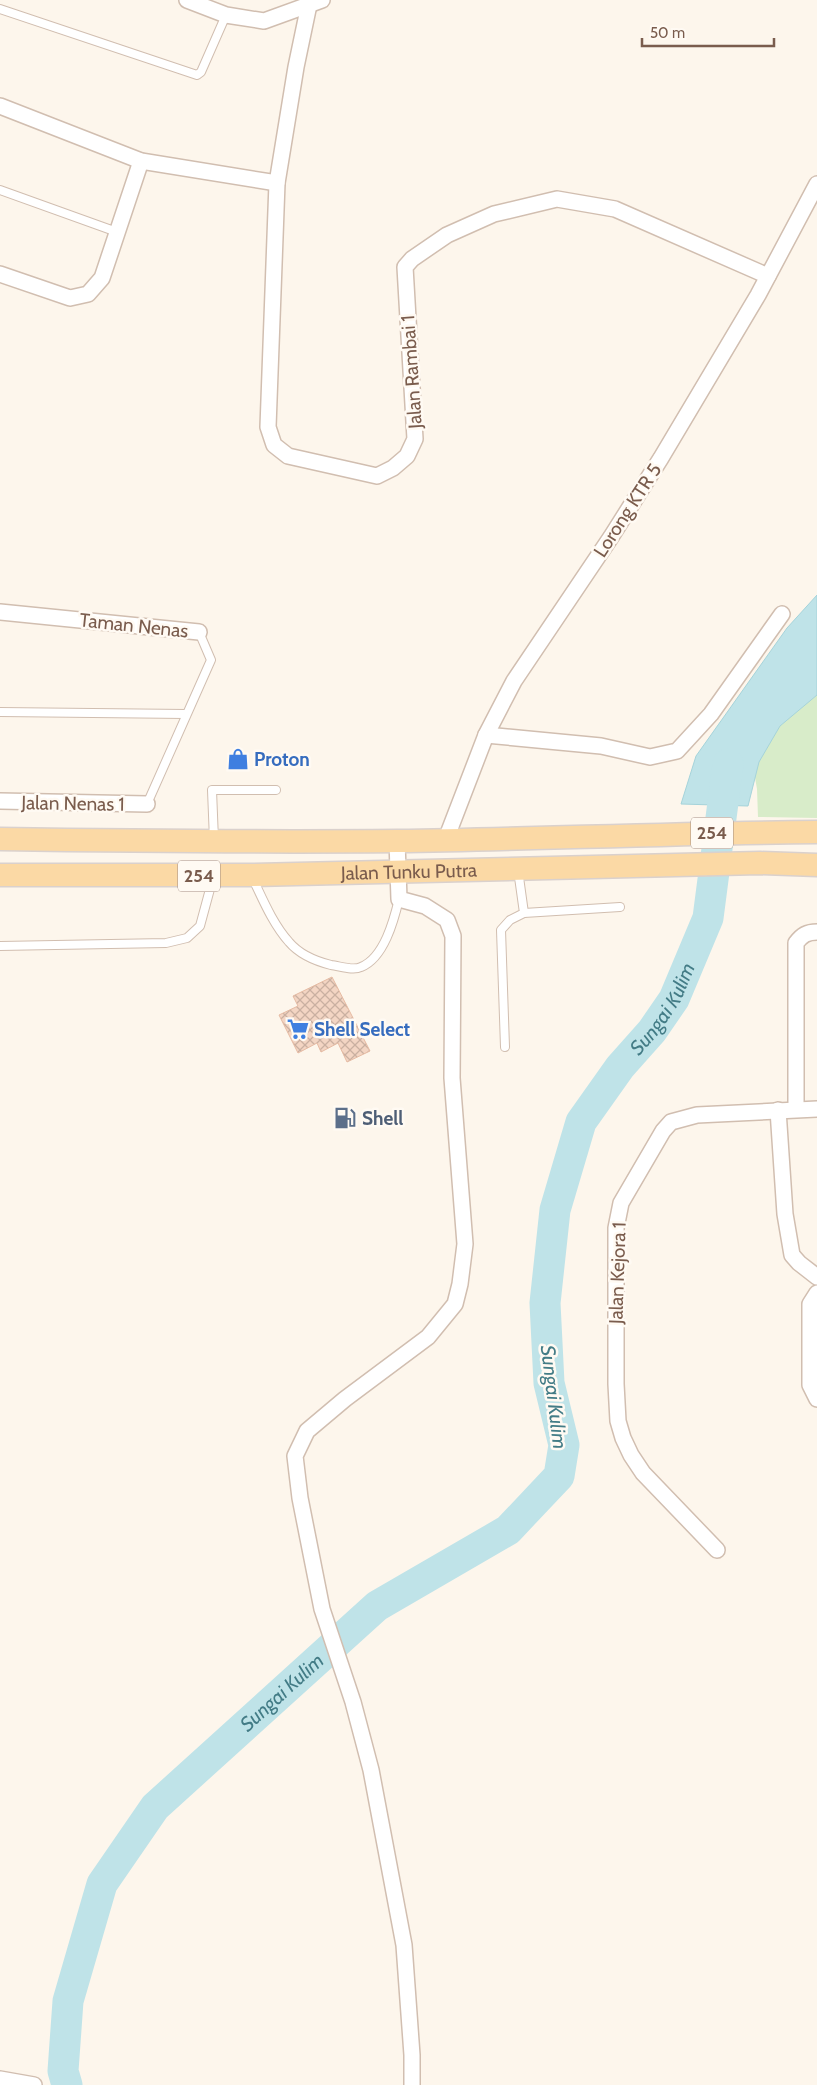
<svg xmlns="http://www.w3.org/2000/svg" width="817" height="2085" font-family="Cabin,sans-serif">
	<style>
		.green { fill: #d8ecc9 }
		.water { fill: #bfe3e8; stroke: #a5d3da }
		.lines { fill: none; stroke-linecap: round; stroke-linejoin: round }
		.river { stroke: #bfe3e8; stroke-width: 31 }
		.building { fill: url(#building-cross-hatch); stroke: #e6bba3 }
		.lane-casing { stroke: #d1beb0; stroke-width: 10 }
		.street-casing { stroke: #d1beb0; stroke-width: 18 }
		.primary-casing { stroke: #dad1cd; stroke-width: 25 }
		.lane { stroke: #fff; stroke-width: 8 }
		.street { stroke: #fff; stroke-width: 15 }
		.primary { stroke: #fbd9a5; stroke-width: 22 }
		.labels { text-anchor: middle; stroke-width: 5; stroke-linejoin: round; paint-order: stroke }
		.shield { fill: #fffaf3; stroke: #a28b7f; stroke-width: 1 }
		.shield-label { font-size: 18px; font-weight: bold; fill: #7a5c4d }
		.street-label { font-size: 19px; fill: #7a5c4d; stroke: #fffaf3 }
		.shop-label { font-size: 19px; font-weight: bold; fill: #366cbe; stroke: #fffaf3; text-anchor: start }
		.service-label { font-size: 19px; font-weight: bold; fill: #4e5e75; stroke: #fffaf3; text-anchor: start }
		.water-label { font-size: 20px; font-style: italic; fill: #437c86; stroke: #fffaf3 }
	</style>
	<defs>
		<pattern id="building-cross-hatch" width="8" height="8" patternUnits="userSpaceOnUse" patternTransform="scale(1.25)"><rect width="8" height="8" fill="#f3d5c3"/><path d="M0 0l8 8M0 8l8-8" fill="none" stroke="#cab0a1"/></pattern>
	</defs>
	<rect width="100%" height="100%" fill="#fdf6ec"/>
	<polygon class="green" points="817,687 817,818 758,817 757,789 754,772 761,752 778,728"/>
	<polygon class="water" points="817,595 817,695 780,726 759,762 748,806 681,804 696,756 787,628"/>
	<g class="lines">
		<path class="river" id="s1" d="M67,2085L63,2071L68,2001L102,1884L155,1807L377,1606L508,1530L559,1476L564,1445L549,1383L545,1303L555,1210L581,1122L620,1067L652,1031L674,999L708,918L728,764"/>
	</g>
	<polygon class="building" points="332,977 370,1051 347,1062 338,1043 321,1052 317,1043 298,1053 279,1015 298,1006 293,996"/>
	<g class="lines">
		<g class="lane-casing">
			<g id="lane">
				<polyline points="0,9 197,75 201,72 226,15"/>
				<polyline points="0,190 117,232"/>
				<polyline points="0,712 186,714"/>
				<polyline points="147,804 211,660 199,632"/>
				<polyline points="214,840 212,790 276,790"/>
				<path d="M253,879C263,900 273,924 289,942C300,955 315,961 331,965C340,966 353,971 361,967C384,958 394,920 399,899"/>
				<polyline points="524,913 620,907"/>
				<polyline points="0,946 166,943 187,938 200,926 213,878"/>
				<polyline points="505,1047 501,930 510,920 524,913 518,870"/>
			</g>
		</g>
		<g class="street-casing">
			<g id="street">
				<polyline points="187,0 226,15 264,21 322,0"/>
				<polyline points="310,0 296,67 277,183 268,427 274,445 288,456 377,476 393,468 407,456 415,439 405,267 412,259 447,235 494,214 557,199 615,209 768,276"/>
				<polyline points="0,106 141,161 277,183"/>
				<polyline points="0,274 70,298 88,294 102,278 141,161"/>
				<polyline points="0,612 199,632"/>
				<polyline points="486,735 601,746 650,757 677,751 711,714 782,614"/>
				<polyline points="0,801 147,804"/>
				<polyline points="446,839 486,735 514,681 611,537 661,458 758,295 817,184"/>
				<polyline points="397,841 399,899 425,906 447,920 453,936 452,1078 465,1244 460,1284 455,1304 428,1337 345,1399 307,1431 295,1456 300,1498 322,1609 353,1702 371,1770 404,1945 412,2055 412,2085"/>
				<path d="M796,1109V943C802,935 807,932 817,932"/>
				<polyline points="778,1110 785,1214 792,1255 799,1263 817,1277"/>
				<polyline points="817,1293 810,1304 810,1385 817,1399"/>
				<polyline points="717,1550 643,1473 631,1455 623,1438 618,1421 616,1384 616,1228 621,1203 663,1131 671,1122 697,1115 817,1109"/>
				<polyline points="0,2079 34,2085"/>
			</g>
		</g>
		<g class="primary-casing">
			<g id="primary">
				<path d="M0,839C133,841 265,842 398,841C538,839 677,833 817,832"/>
				<path id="s2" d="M0,875H251L760,863L817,865"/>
			</g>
		</g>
		<use href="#lane" class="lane"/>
		<use href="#street" class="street"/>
		<use href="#primary" class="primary"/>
	</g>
	<defs>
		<g id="shop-bare" transform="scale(1.725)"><path d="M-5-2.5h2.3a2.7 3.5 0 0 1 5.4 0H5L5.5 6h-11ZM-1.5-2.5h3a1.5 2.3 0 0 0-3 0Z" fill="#3f7fe0" stroke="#fffaf3" stroke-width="2.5" paint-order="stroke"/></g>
		<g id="supermarket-bare" transform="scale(1.725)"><path d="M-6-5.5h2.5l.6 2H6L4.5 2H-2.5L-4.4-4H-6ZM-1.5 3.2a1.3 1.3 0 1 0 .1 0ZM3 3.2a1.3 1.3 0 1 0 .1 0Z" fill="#3f7fe0" stroke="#fffaf3" stroke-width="2.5" paint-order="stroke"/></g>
		<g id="fuel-bare" transform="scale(1.725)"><path d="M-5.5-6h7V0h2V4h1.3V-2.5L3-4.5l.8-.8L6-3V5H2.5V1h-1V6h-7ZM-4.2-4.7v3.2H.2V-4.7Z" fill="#5c6f8a" stroke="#fffaf3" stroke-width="2.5" paint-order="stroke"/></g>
	</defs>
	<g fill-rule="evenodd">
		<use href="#shop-bare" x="238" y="759"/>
		<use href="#supermarket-bare" x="298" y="1029"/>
		<use href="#fuel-bare" x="345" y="1118"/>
	</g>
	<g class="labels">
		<g class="shield">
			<rect x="691" y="817.5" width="42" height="31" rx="4"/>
			<rect x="178" y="860.5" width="42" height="31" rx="4"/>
		</g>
		<g class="shield-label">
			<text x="712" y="839">254</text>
			<text x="199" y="882">254</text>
		</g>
		<g class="street-label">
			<text transform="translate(411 372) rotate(-94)" y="7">Jalan Rambai 1</text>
			<text transform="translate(627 510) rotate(-57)" y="7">Lorong KTR 5</text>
			<text transform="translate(134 625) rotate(6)" y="7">Taman Nenas</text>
			<text transform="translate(73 803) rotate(1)" y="7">Jalan Nenas 1</text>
			<text dy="7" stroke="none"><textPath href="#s2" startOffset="409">Jalan Tunku Putra</textPath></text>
			<text transform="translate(617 1273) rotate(-88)" y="7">Jalan Kejora 1</text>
		</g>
		<g class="shop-label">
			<text x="254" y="766">Proton</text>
			<text x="314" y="1036">Shell Select</text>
		</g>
		<g class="service-label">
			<text x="362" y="1125">Shell</text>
		</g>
		<g class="water-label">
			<text dy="7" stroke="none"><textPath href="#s1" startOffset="1326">Sungai Kulim</textPath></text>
			<text transform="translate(554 1397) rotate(83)" y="7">Sungai Kulim</text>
			<text dy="7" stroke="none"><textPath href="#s1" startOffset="471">Sungai Kulim</textPath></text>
		</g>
	</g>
	<path d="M642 38v8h132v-8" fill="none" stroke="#7a5c4d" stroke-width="2.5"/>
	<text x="650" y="38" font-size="15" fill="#7a5c4d" stroke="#fffaf3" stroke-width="4" paint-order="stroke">50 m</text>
</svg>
